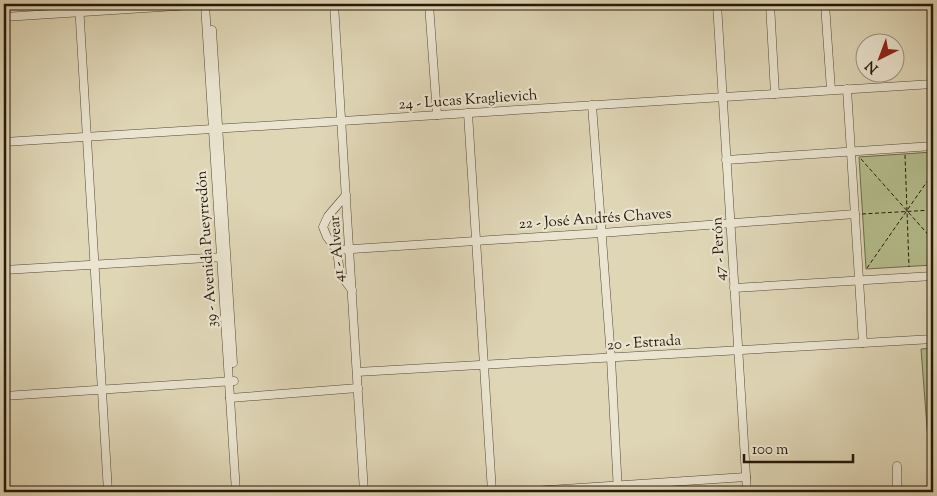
<svg xmlns="http://www.w3.org/2000/svg" width="937" height="496" font-family="'Sorts Mill Goudy',serif">
	<style>
		.green { fill: #b4bd8d; stroke: #6c6a4b }
		.lines { fill: none; stroke-linecap: round; stroke-linejoin: round }
		.minor-casing { stroke: #544734; stroke-width: 9 }
		.path { stroke: #251709; stroke-width: 1; stroke-dasharray: 4 2.5; stroke-linecap: butt }
		.minor { stroke: #eae4d0; stroke-width: 8 }
		.labels { text-anchor: middle; stroke-width: 4.5; stroke-linejoin: round; paint-order: stroke }
		.street-label { font-size: 15px; fill: #251709; stroke: #eae4d0 }
	</style>
	<rect width="100%" height="100%" fill="#dfd6b6"/>
	<filter id="stains"><feTurbulence type="fractalNoise" baseFrequency=".004" numOctaves="4"/><feColorMatrix values="0 0 0 0 .2 0 0 0 0 .09 0 0 0 0 .02 0 0 0 .5 -.17"/></filter>
	<radialGradient id="worn" r=".72"><stop offset=".6" stop-color="#630" stop-opacity="0"/><stop offset="1" stop-color="#630" stop-opacity=".3"/></radialGradient>
	<g class="green">
		<polygon points="933,152 933,265 866,269 859,157"/>
		<polygon points="933,348 933,492 932,492 921,349"/>
	</g>
	<g class="lines">
		<g class="minor-casing">
			<g id="minor">
				<polyline points="79,4 108,492"/>
				<polyline points="205,4 236,492"/>
				<polyline points="334,4 364,492"/>
				<polyline points="429,4 437,115"/>
				<polyline points="717,4 747,492"/>
				<polyline points="770,4 775,94"/>
				<polyline points="825,4 831,90"/>
				<polyline points="4,17 208,4"/>
				<polyline points="212,30 233,363"/>
				<polyline points="847,89 863,343"/>
				<polyline points="592,105 611,358 618,492"/>
				<polyline points="468,113 492,492"/>
				<polyline points="4,142 933,84"/>
				<polyline points="726,160 933,146"/>
				<polyline points="346,195 328,216 323,227 327,237 337,250 340,274 352,290"/>
				<polyline points="337,250 601,233 855,214"/>
				<polyline points="4,270 224,257"/>
				<polyline points="734,288 933,276"/>
				<polyline points="357,372 933,339"/>
				<polyline points="4,396 234,381"/>
				<polyline points="230,398 358,388"/>
				<polyline points="897,466 897,492"/>
				<polyline points="518,492 746,477"/>
			</g>
		</g>
		<g class="path">
			<polyline points="905,155 909,267"/>
			<polyline points="861,159 933,240"/>
			<polyline points="862,214 933,210"/>
			<polyline points="867,268 933,173"/>
		</g>
		<use href="#minor" class="minor"/>
	</g>
	<g class="labels">
		<g class="street-label">
			<text transform="translate(468 99) rotate(-4)" y="5">24 - Lucas Kraglievich</text>
			<text transform="translate(595 218) rotate(-4)" y="5">22 - José Andrés Chaves</text>
			<text transform="translate(206 249) rotate(-94)" y="5">39 - Avenida Pueyrredón</text>
			<text transform="translate(336 249) rotate(-94)" y="5">41 - Alvear</text>
			<text transform="translate(718 249) rotate(-93)" y="5">47 - Perón</text>
			<text transform="translate(644 342) rotate(-4)" y="5">20 - Estrada</text>
		</g>
	</g>
	<rect width="937" height="496" fill="none" stroke="#dfd6b6" stroke-width="20"/>
	<rect x="5" y="5" width="927" height="486" fill="none" stroke="#251709" stroke-width="2.5"/>
	<rect x="10" y="10" width="917" height="476" fill="none" stroke="#251709"/>
	<g transform="translate(880 58) rotate(222)"><circle r="24" fill="#eae4d0" stroke="#9b9280"/>
	<path d="M0-4L9 19L0 12L-9 19Z" fill="#8f2418"/>
	<text y="-8" font-size="14" font-weight="bold" text-anchor="middle" fill="#251709">N</text>
	</g>
	<path d="M744 454v8h109v-8" fill="none" stroke="#251709" stroke-width="2.5"/>
	<text x="752" y="454" font-size="15" fill="#251709" stroke="#eae4d0" stroke-width="4" paint-order="stroke">100 m</text>
	<rect width="100%" height="100%" filter="url(#stains)"/>
	<rect width="100%" height="100%" fill="url(#worn)"/>
</svg>
